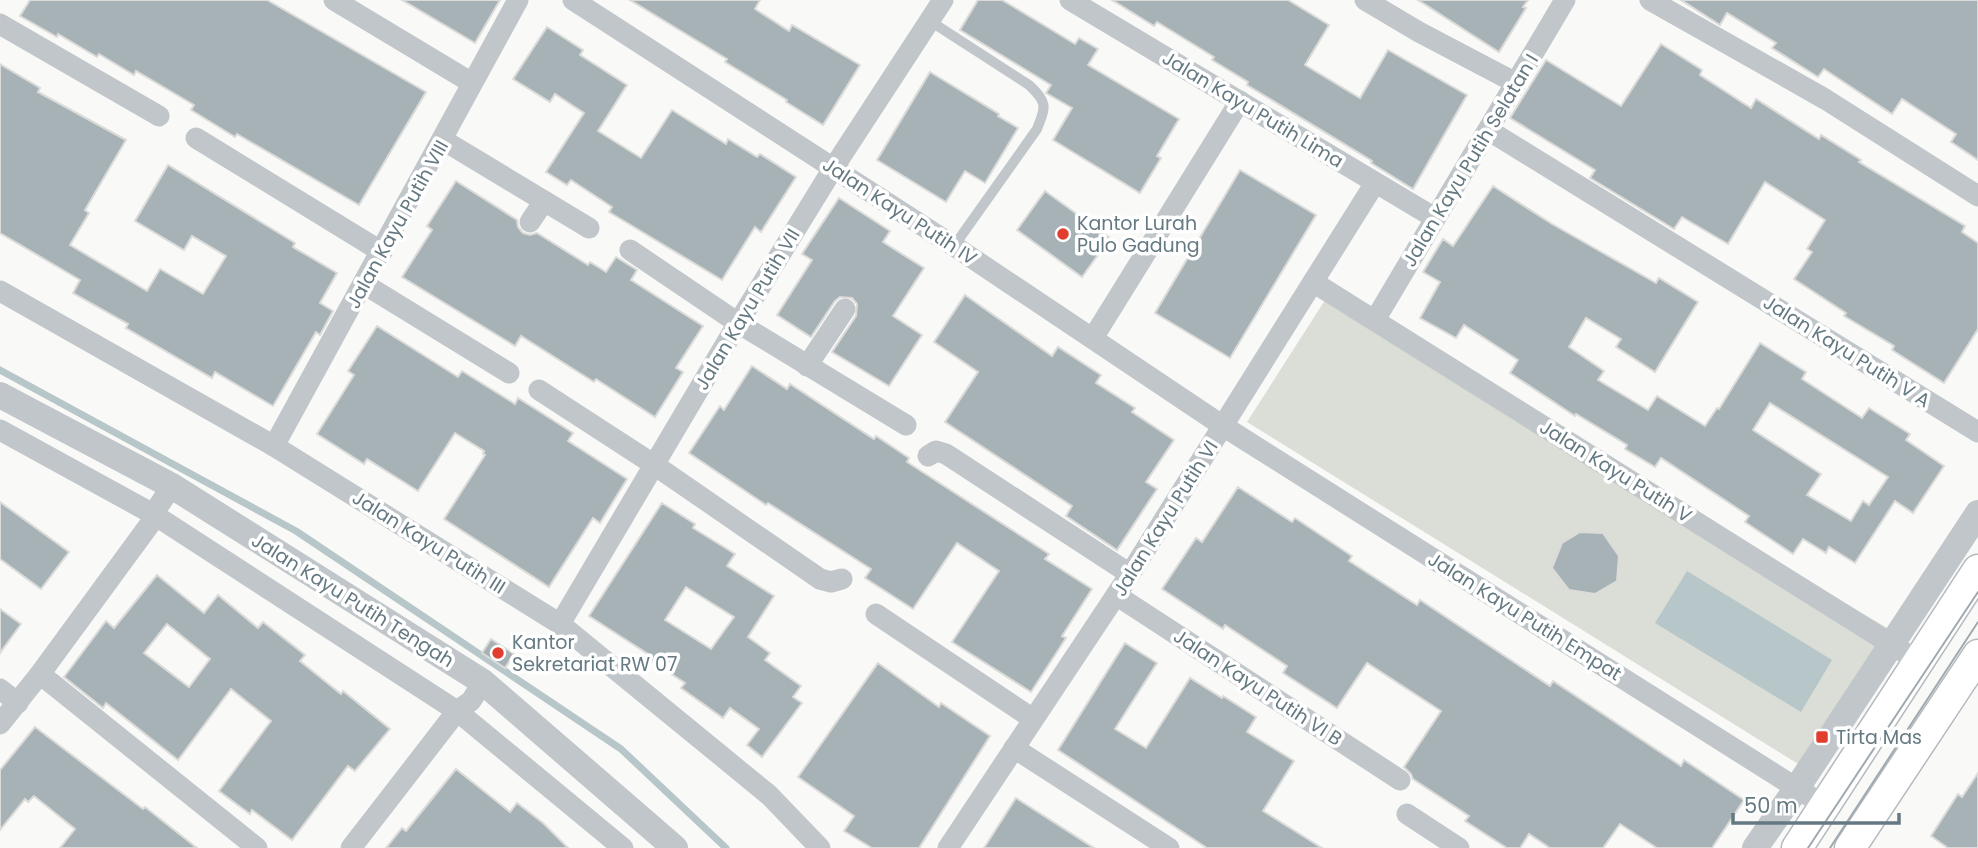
<svg xmlns="http://www.w3.org/2000/svg" width="1978" height="848" font-family="Poppins,sans-serif">
	<style>
		.green { fill: #daded6 }
		.water { fill: #b7c6c8 }
		.lines { fill: none; stroke-linecap: round; stroke-linejoin: round }
		.stream { stroke: #b7c6c8; stroke-width: 7 }
		.building { fill: #a7b2b6; stroke: #dbdbd9; stroke-width: 2; fill-rule: evenodd }
		.secondary-casing { stroke: #b3babe; stroke-width: 33 }
		.service { stroke: #c0c6c9; stroke-width: 10 }
		.minor { stroke: #c0c6c9; stroke-width: 21 }
		.tertiary { stroke: #c0c6c9; stroke-width: 26 }
		.secondary { stroke: #fff; stroke-width: 30 }
		.tram { stroke: #a0a9ae; stroke-width: 2 }
		.poi-dot { fill: #e13e2f; stroke: #fff; stroke-width: 2.5 }
		.labels { text-anchor: middle; stroke-width: 7; stroke-linejoin: round; paint-order: stroke }
		.street-label { font-size: 19px; fill: #657982; stroke: #fff }
		.poi-label { font-size: 19px; fill: #657982; stroke: #fff; text-anchor: start }
	</style>
	<rect width="100%" height="100%" fill="#f9f9f7"/>
	<polygon class="green" points="1327,297 1400,337 1909,641 1816,775 1247,422"/>
	<polygon class="water" points="1687,571 1832,660 1801,712 1655,623"/>
	<g class="lines">
		<polyline class="stream" points="0,370 296,531 621,749 726,848"/>
	</g>
	<g class="building">
		<polygon points="30,0 267,0 426,92 359,205 237,134 235,137 191,110 194,105 136,71 134,75 99,54 97,57 58,34 57,37 20,16"/>
		<polygon points="402,0 500,0 475,43"/>
		<polygon points="630,0 760,0 755,9 789,31 792,25 860,65 823,125 786,102 787,100 725,62 727,59"/>
		<polygon points="978,0 1002,0 1075,44 1079,38 1098,49 1088,65 1179,119 1157,156 1161,158 1140,193 1053,140 1072,108 1046,93 1051,85 960,30"/>
		<polygon points="1112,0 1288,0 1329,25 1305,65 1360,98 1388,50 1467,95 1413,189 1371,163 1372,161 1247,85 1248,82 1212,60 1214,57 1157,22 1154,26"/>
		<polygon points="1418,0 1528,0 1523,7 1526,8 1499,52"/>
		<polygon points="1681,0 1978,0 1978,160 1951,142 1956,134 1902,99 1892,114 1824,69 1818,77 1772,48 1776,43 1727,13 1720,25"/>
		<polygon points="547,27 583,50 580,55 627,85 598,131 641,158 672,110 726,144 728,139 757,157 760,154 796,177 761,232 755,227 722,280 609,212 612,207 571,180 567,185 546,172 584,113 555,94 550,102 513,79"/>
		<polygon points="1661,44 1702,70 1700,75 1751,108 1756,99 1819,139 1821,135 1861,160 1859,162 1965,226 1962,232 1978,243 1978,329 1944,383 1892,350 1894,346 1844,316 1846,313 1794,279 1812,252 1807,249 1825,220 1765,182 1728,244 1682,217 1674,229 1590,178 1595,170 1510,118 1546,60 1621,106"/>
		<polygon points="0,64 40,88 38,92 126,140 85,210 89,213 70,245 147,291 160,269 203,294 226,256 192,236 184,250 135,221 168,165 295,243 293,247 337,273 320,303 333,311 320,335 316,332 273,406 215,372 212,378 126,328 128,324 73,293 80,280 0,233"/>
		<polygon points="930,72 999,114 998,116 1018,128 985,183 965,171 946,202 877,160"/>
		<polygon points="1240,170 1316,215 1230,358 1155,313"/>
		<polygon points="456,181 517,220 518,227 523,233 530,235 537,233 588,265 590,262 606,272 616,257 637,270 631,280 703,326 676,368 683,372 655,417 596,379 594,382 521,336 515,346 402,277 432,230 427,226"/>
		<path d="M1493,186L1552,224L1603,253L1656,283L1659,278L1698,302L1655,372L1616,347L1621,339L1586,318L1569,347L1604,371L1598,380L1648,410L1657,396L1705,426L1717,408L1719,409L1760,343L1806,372L1802,379L1862,418L1869,408L1910,434L1906,440L1944,466L1913,513L1895,501L1855,563L1829,547L1826,553L1803,539L1793,554L1745,522L1749,516L1661,458L1655,467L1625,449L1627,445L1576,414L1575,416L1510,373L1518,360L1464,325L1456,338L1420,318L1440,282L1423,272L1443,239L1453,246ZM1770,403L1888,477L1869,505L1863,501L1851,521L1807,495L1821,474L1753,430Z"/>
		<polygon points="1045,191 1110,238 1082,277 1017,230"/>
		<polygon points="839,198 890,231 883,242 924,268 893,316 922,335 889,386 832,352 856,316 857,304 852,298 840,297 835,301 811,337 777,315 812,260 802,254"/>
		<polygon points="965,295 1052,356 1058,347 1101,375 1096,383 1135,408 1132,412 1174,440 1146,482 1157,489 1117,550 1066,516 1072,506 945,422 978,372 934,342"/>
		<polygon points="377,326 458,377 462,371 515,404 518,398 573,433 568,441 627,479 600,523 593,518 549,587 444,519 485,455 483,454 484,451 455,433 418,491 367,459 364,464 317,434 354,375 348,371"/>
		<polygon points="752,366 787,389 790,384 874,439 876,436 909,458 907,462 1049,554 1045,559 1092,589 1062,636 1066,638 1031,692 952,642 999,571 957,543 913,609 865,578 871,569 768,503 766,505 689,453 720,406 724,410"/>
		<polygon points="1238,487 1292,522 1295,518 1352,556 1349,561 1417,605 1420,600 1550,686 1553,681 1681,766 1684,760 1744,800 1712,848 1657,848 1620,824 1603,848 1550,848 1529,834 1520,848 1507,848 1465,821 1469,816 1413,779 1411,774 1404,767 1441,711 1367,663 1337,708 1283,673 1287,666 1225,625 1223,629 1162,589 1196,538 1202,542"/>
		<polygon points="0,502 69,552 41,589 0,559"/>
		<path d="M662,503L695,524L693,528L735,554L727,566L774,596L748,637L770,653L765,660L801,686L793,697L802,703L762,757L747,745L759,729L730,708L723,718L681,688L685,683L648,659L651,656L589,616ZM686,587L734,617L711,649L665,620Z"/>
		<polygon points="1580,532 1603,533 1619,556 1617,581 1595,594 1569,590 1552,568 1562,543"/>
		<path d="M157,575L204,613L218,595L258,628L263,622L305,655L300,661L341,694L343,691L390,729L355,771L348,766L292,840L252,810L250,814L219,791L271,721L231,689L178,760L106,703L103,708L64,677L106,621L114,628ZM167,624L210,659L189,687L144,653Z"/>
		<polygon points="0,609 21,624 0,653"/>
		<polygon points="491,639 514,654 505,668 482,653"/>
		<polygon points="1125,643 1157,663 1115,729 1146,748 1190,678 1222,698 1223,696 1256,717 1247,732 1294,761 1263,811 1322,848 1207,848 1058,750"/>
		<polygon points="878,663 939,707 941,703 990,736 919,848 872,848 844,831 854,816 798,777"/>
		<polygon points="35,727 143,809 145,807 197,848 60,848 75,829 34,796 28,802 25,799 0,830 0,770"/>
		<polygon points="456,769 510,812 517,803 543,823 568,848 386,848 402,828 406,831"/>
		<polygon points="1978,773 1978,848 1948,848 1931,836 1958,794 1962,797"/>
		<polygon points="1016,798 1094,848 984,848"/>
	</g>
	<g class="lines">
		<g class="secondary-casing">
			<g id="secondary">
				<polyline points="1797,848 1978,570"/>
				<polyline points="1850,848 1978,655"/>
			</g>
		</g>
		<path class="service" d="M930,21L1029,85C1048,103 1046,106 1037,129L954,246"/>
		<g class="minor">
			<polyline points="334,0 472,83"/>
			<polyline points="573,0 954,246 1223,426 1825,806"/>
			<polyline points="1070,0 1435,218"/>
			<polyline points="1365,0 1419,32 1516,83"/>
			<polyline points="1650,0 1825,99 1978,196"/>
			<polyline points="0,24 159,116"/>
			<polyline points="1488,130 1978,432"/>
			<polyline points="196,138 382,252"/>
			<polyline points="443,140 589,228"/>
			<polyline points="530,222 544,201"/>
			<polyline points="630,250 738,323 906,425"/>
			<polyline points="1313,282 1918,661"/>
			<polyline points="364,284 509,373"/>
			<polyline points="0,291 274,446 560,624 769,795 820,848"/>
			<polyline points="1375,320 1565,0"/>
			<polyline points="1093,338 1240,101"/>
			<polyline points="807,366 845,309"/>
			<polyline points="539,390 653,464 820,579 831,582 842,579"/>
			<polyline points="0,430 153,514 457,711 623,848"/>
			<polyline points="274,446 518,0"/>
			<polyline points="928,456 936,451 946,454 1130,574"/>
			<polyline points="1116,595 1400,780"/>
			<polyline points="876,614 1033,719"/>
			<polyline points="560,624 738,323 834,167 943,0"/>
			<polyline points="40,674 257,848"/>
			<polyline points="0,689 18,703"/>
			<polyline points="0,724 40,674 150,524 153,514 172,486"/>
			<polyline points="1014,748 1169,848"/>
			<polyline points="1407,814 1459,848"/>
			<polyline points="351,848 457,711 471,701 483,682"/>
			<polyline points="948,848 1130,574 1375,183"/>
		</g>
		<g class="tertiary">
			<polyline points="0,395 172,486 483,682 675,848"/>
			<polyline points="1755,848 1797,788 1978,513"/>
		</g>
		<use href="#secondary" class="secondary"/>
		<g class="tram">
			<polyline points="1808,848 1978,592"/>
			<polyline points="1830,848 1978,622"/>
		</g>
	</g>
	<g class="poi-dot">
		<circle cx="1063" cy="234" r="7"/>
		<circle cx="498" cy="653" r="7"/>
		<rect x="1815" y="730" width="14" height="14" rx="3.5"/>
	</g>
	<g class="labels">
		<g class="street-label">
			<text transform="translate(1253 109) rotate(31)" y="7">Jalan Kayu Putih Lima</text>
			<text transform="translate(1470 160) rotate(-59)" y="7">Jalan Kayu Putih Selatan I</text>
			<text transform="translate(900 211) rotate(33)" y="7">Jalan Kayu Putih IV</text>
			<text transform="translate(397 224) rotate(-61)" y="7">Jalan Kayu Putih VIII</text>
			<text transform="translate(747 309) rotate(-59)" y="7">Jalan Kayu Putih VII</text>
			<text transform="translate(1847 351) rotate(32)" y="7">Jalan Kayu Putih V A</text>
			<text transform="translate(1616 471) rotate(32)" y="7">Jalan Kayu Putih V</text>
			<text transform="translate(1165 518) rotate(-58)" y="7">Jalan Kayu Putih VI</text>
			<text transform="translate(429 542) rotate(32)" y="7">Jalan Kayu Putih III</text>
			<text transform="translate(353 600) rotate(32)" y="7">Jalan Kayu Putih Tengah</text>
			<text transform="translate(1525 616) rotate(32)" y="7">Jalan Kayu Putih Empat</text>
			<text transform="translate(1258 687) rotate(33)" y="7">Jalan Kayu Putih VI B</text>
		</g>
		<g class="poi-label">
			<text x="1077" y="230">Kantor Lurah<tspan x="1077" dy="22">Pulo Gadung</tspan></text>
			<text x="512" y="649">Kantor<tspan x="512" dy="22">Sekretariat RW 07</tspan></text>
			<text x="1836" y="744">Tirta Mas</text>
		</g>
	</g>
	<path d="M1733 813v10h166v-10" fill="none" stroke="#657982" stroke-width="3.5"/>
	<text x="1744" y="813" font-size="21" fill="#657982" stroke="#ffffff" stroke-width="5" paint-order="stroke">50 m</text>
</svg>
